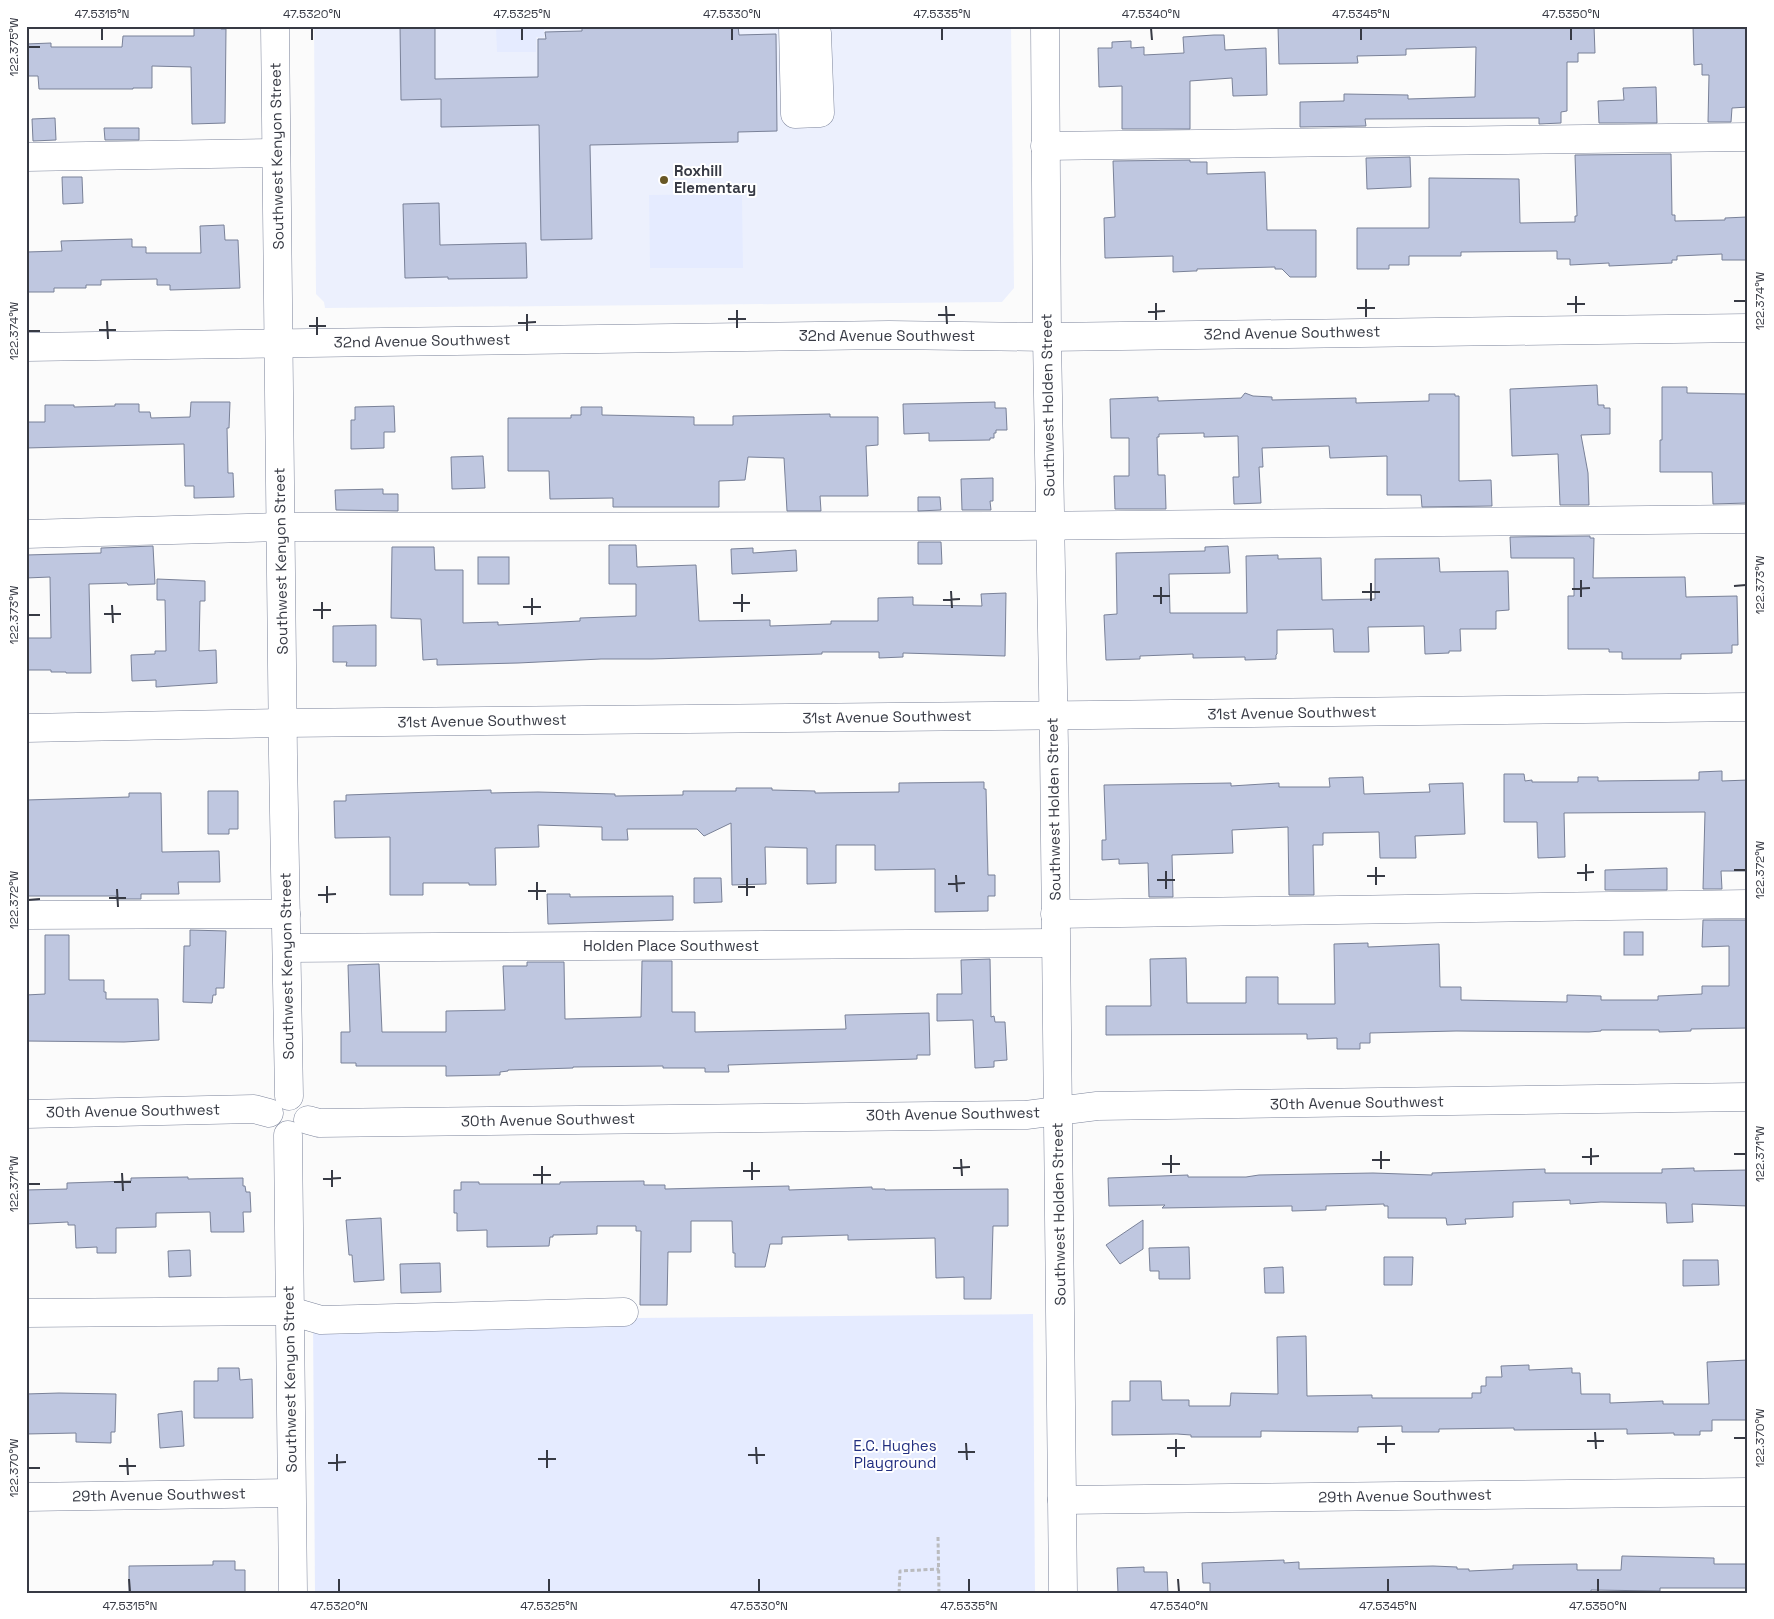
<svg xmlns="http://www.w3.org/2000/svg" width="1774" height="1619" font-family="'Space Grotesk',sans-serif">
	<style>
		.built { fill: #ecf0fd }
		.green { fill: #e5ebff }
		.building { fill: #bfc7e0; stroke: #798198 }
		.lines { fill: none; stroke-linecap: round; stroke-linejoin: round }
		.minor-casing { stroke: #7c849b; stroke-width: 29 }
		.path { stroke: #babbbe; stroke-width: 3; stroke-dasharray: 4 2.5; stroke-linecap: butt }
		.minor { stroke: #fff; stroke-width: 28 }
		.ticks { fill: none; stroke: #373a44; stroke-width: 2 }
		.poi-dot { fill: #685725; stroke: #fff; stroke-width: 2 }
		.labels { text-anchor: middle; stroke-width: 4; stroke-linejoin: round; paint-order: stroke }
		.street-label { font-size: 15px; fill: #373a44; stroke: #fff }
		.poi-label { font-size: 15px; font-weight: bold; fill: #373a44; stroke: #fff; text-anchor: start }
		.park-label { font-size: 15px; fill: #222f80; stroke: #fff }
		.neatline { fill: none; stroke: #373a44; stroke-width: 2 }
		.ticks-label { font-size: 12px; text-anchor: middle; fill: #373a44 }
	</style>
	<rect width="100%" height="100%" fill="#fbfbfb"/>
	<polygon class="built" points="314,26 1011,26 1014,288 1002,302 325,308 324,302 316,294"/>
	<g class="green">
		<polygon points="496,26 544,26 544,37 536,37 536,52 497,52"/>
		<polygon points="742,194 743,268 650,268 649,195"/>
		<polygon points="1033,1314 1035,1593 315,1593 313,1320 324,1321"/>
	</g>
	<g class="building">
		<polygon points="194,26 221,26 221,29 226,29 225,123 192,124 191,67 152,66 152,88 133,88 133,89 39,89 38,76 26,76 26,44 51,43 51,47 122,47 123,36 194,36"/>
		<polygon points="400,26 435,26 435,79 538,77 538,39 546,39 545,32 582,31 582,26 738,26 739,35 776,34 777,131 738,132 738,142 590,145 592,239 541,240 539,125 441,127 441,99 401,100"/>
		<polygon points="1278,26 1594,26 1595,53 1578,53 1578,62 1567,62 1567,111 1561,112 1561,123 1539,124 1539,118 1365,119 1366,126 1300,127 1300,102 1344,101 1344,94 1408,95 1408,99 1475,97 1476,47 1406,49 1406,55 1357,56 1358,63 1279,64"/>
		<polygon points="1693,26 1748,26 1748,107 1732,108 1731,122 1708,122 1709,75 1702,75 1702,64 1694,65"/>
		<polygon points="1214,35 1224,35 1225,50 1266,48 1267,95 1233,96 1232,78 1190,81 1190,129 1122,129 1122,86 1099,87 1098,48 1112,48 1112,42 1131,41 1131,48 1144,47 1144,55 1184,53 1183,37"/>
		<polygon points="1656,87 1657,123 1599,123 1598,101 1624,100 1623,88"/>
		<polygon points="55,118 56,140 33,141 32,119"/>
		<polygon points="104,128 139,128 139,140 105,140"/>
		<polygon points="1671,154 1672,215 1675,215 1675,221 1725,220 1725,218 1747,217 1748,260 1722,260 1722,254 1677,256 1677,260 1672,260 1672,263 1609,266 1609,263 1570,265 1570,259 1557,259 1557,251 1461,252 1461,256 1409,256 1409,265 1389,265 1389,269 1357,269 1357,228 1429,228 1429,178 1519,179 1520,223 1575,222 1575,216 1577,216 1575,155"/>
		<polygon points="1410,157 1411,187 1367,189 1366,158"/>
		<polygon points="1190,160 1190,162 1207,162 1207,174 1265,172 1267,230 1316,230 1316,277 1290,277 1282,269 1275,269 1275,267 1197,269 1197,271 1194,271 1173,272 1173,256 1105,258 1104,218 1115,217 1113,161"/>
		<polygon points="62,177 82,177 83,203 63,204"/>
		<polygon points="439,203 440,245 526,243 527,278 448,279 448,277 405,278 403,204"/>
		<polygon points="224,225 225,240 238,240 240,288 170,290 170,285 157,285 157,279 101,280 101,285 86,285 86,288 54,288 54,292 26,292 26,252 62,251 61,241 132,239 132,247 146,247 146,253 201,253 200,226"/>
		<polygon points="1597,385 1598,405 1604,405 1604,408 1610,408 1610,434 1581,435 1588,473 1589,505 1560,505 1558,454 1512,456 1510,389"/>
		<polygon points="1662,387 1687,387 1687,393 1748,394 1747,503 1713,504 1712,472 1660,472 1660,440 1662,440"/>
		<polygon points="1245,393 1253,396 1272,397 1272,400 1356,398 1356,403 1429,401 1429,394 1455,394 1455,396 1459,396 1459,481 1491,480 1492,506 1422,507 1421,495 1387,495 1387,456 1330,458 1329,446 1262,448 1263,467 1259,467 1261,503 1234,504 1233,477 1239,477 1238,436 1204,437 1204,433 1159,434 1159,437 1157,437 1158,475 1165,475 1166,509 1115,509 1114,476 1129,476 1129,438 1111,438 1110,399 1158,397 1158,401 1241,398"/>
		<polygon points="191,402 230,402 229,428 227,428 228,473 233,473 234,497 194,498 194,486 185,486 184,444 26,448 26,422 45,422 45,405 74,405 74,407 115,406 115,404 139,404 139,412 150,412 151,418 190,417"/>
		<polygon points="995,402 995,408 1006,408 1007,430 996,430 996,433 994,433 994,438 990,438 990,440 929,441 929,433 904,434 903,404"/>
		<polygon points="394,406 395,432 384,432 384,448 351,449 351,420 355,420 355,407"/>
		<polygon points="581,407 602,407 602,415 694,417 694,425 733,425 733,416 830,414 830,417 878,417 878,445 866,446 868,496 820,496 821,511 787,511 784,458 748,457 745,480 719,481 719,507 613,507 613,498 550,499 549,471 508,471 508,418 571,418 571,415 581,415"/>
		<polygon points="483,456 485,488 452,489 451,457"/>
		<polygon points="993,478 993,501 990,501 991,510 962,510 961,479"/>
		<polygon points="383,489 383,494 398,494 398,511 336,510 335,490"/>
		<polygon points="918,497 940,497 941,510 918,511"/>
		<polygon points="1590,536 1590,538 1594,538 1593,578 1685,577 1686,597 1737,596 1738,645 1732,645 1732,653 1681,654 1681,659 1622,659 1622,652 1609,652 1609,649 1568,649 1568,596 1574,596 1574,558 1511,558 1510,537"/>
		<polygon points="918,542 941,542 942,564 918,564"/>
		<polygon points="609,545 636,545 637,567 696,565 699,621 770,620 770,626 831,624 831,621 878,621 878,598 913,597 913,605 982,606 981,594 1006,593 1005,656 903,653 903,657 879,658 879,652 822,652 822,654 652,659 601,659 518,663 437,665 437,659 423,660 421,619 391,618 392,547 434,547 435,570 463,570 463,623 498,622 498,625 542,623 580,621 580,618 636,616 636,584 609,584"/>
		<polygon points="153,546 155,584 128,585 127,583 89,584 91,673 66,673 66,672 51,672 51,670 26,670 26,638 51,638 50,577 26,578 26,555 101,553 101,548"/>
		<polygon points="1228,546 1230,573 1169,574 1170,613 1247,613 1246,556 1278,555 1278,559 1321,558 1322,600 1375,599 1375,559 1439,558 1440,572 1508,571 1509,610 1496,611 1496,629 1460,629 1461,651 1449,651 1449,653 1425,654 1424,626 1368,627 1369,652 1334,652 1333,629 1277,630 1277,654 1276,655 1276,659 1245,660 1245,657 1193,658 1193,654 1140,656 1140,659 1106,660 1104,615 1117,614 1116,553 1205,551 1205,547"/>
		<polygon points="753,548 753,553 796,550 797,571 732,574 731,549"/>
		<rect x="478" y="557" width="31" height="27"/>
		<polygon points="157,579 205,581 205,601 200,601 199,651 216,650 217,683 156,687 156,680 132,681 131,655 155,654 155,651 166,651 165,600 157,600"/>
		<polygon points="376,625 376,666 346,666 347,662 333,662 333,626"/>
		<polygon points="1722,771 1722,781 1748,780 1748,871 1721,871 1722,889 1703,889 1705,812 1564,813 1565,857 1538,858 1537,822 1504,822 1504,774 1524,774 1525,781 1532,780 1532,782 1578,782 1578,777 1598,777 1598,781 1699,780 1699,772"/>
		<polygon points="1363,777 1364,794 1430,792 1429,784 1463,783 1465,834 1415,836 1416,858 1380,858 1379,832 1323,833 1323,845 1313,845 1314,895 1289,895 1288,827 1232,830 1233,853 1172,855 1173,897 1149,897 1148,863 1119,864 1119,859 1102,860 1102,840 1106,840 1104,785 1231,783 1231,786 1279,783 1279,787 1330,787 1329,778"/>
		<polygon points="984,782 984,789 986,789 988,875 995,875 995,896 988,896 988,911 935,912 935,869 875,870 875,845 836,845 836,883 807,884 807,848 765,847 766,884 732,885 731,823 704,836 697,829 627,829 628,840 602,840 602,827 538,825 539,847 495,848 496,885 469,885 469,883 423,883 423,895 390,895 390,837 335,838 334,801 346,801 346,795 491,790 491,793 538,792 615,794 615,796 683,795 683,791 736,791 736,788 772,788 772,790 815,791 815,793 899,792 899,783"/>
		<polygon points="208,791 238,791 238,829 229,829 229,834 208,834"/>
		<polygon points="129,793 161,793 162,852 219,851 220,882 178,882 179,894 141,894 141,899 116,899 116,896 26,896 26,800 129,797"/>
		<polygon points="1667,868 1667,890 1605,890 1605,870"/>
		<polygon points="694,878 721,878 722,902 694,903"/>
		<polygon points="547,894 570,894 570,897 673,896 673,920 548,924"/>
		<polygon points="1703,920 1748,920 1748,1028 1691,1029 1691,1031 1659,1032 1659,1030 1601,1030 1601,1031 1589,1032 1456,1031 1370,1033 1370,1043 1360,1043 1360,1049 1337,1049 1337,1038 1307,1039 1307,1034 1106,1035 1106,1006 1151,1006 1150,959 1186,958 1187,1003 1246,1003 1246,977 1278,977 1278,1004 1335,1004 1334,944 1368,943 1368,947 1439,944 1440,987 1461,987 1461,1000 1567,1002 1567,995 1601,996 1601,1000 1658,1000 1658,996 1702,994 1702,986 1729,986 1729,946 1702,947"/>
		<polygon points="190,930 226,931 224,988 216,988 216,995 213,995 212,1003 183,1002 184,946 190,946"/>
		<rect x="1624" y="932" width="19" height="23"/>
		<polygon points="45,935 69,935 69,980 104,980 104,992 106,992 106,999 158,999 159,1040 124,1042 26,1041 26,995 45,994"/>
		<polygon points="990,959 991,1017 994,1016 995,1022 1005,1022 1007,1060 994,1061 994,1067 975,1068 973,1020 937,1021 937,994 962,994 961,960"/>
		<polygon points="642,961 672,961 672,1012 695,1012 695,1032 846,1029 845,1015 929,1013 930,1055 917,1055 917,1059 728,1065 729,1072 705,1072 705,1068 663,1068 663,1066 573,1067 573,1068 508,1070 508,1071 500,1072 500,1075 446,1076 446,1066 356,1066 356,1063 341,1063 341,1032 350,1032 348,965 379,964 382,1032 446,1032 446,1011 505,1010 503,966 527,966 527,962 564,962 565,1019 641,1017"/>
		<polygon points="1694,1168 1694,1171 1748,1170 1748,1206 1692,1204 1693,1222 1667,1223 1666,1203 1601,1202 1570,1204 1570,1200 1513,1202 1513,1217 1465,1219 1466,1224 1447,1225 1446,1218 1388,1218 1388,1206 1384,1206 1384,1204 1326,1206 1326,1210 1292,1211 1292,1206 1162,1208 1165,1205 1109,1206 1108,1178 1188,1175 1188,1177 1246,1177 1259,1175 1373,1173 1432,1175 1432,1173 1545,1169 1545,1173 1662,1173 1662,1169"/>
		<polygon points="188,1177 188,1179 243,1178 243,1186 245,1186 246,1192 250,1192 251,1212 243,1212 244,1232 211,1232 210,1212 156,1213 156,1227 116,1228 116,1253 97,1253 97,1247 76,1248 75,1225 68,1225 68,1222 26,1224 26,1190 67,1189 67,1183 131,1181 131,1178"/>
		<polygon points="644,1181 644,1185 665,1185 665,1189 789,1186 789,1190 872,1187 872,1189 885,1189 885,1190 1008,1189 1008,1226 993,1226 991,1299 964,1299 964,1277 936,1278 935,1238 848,1240 848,1235 782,1237 782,1244 770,1244 765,1267 735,1267 735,1253 733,1253 732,1221 691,1221 691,1252 668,1252 667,1305 640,1305 641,1231 636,1231 636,1226 597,1226 597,1234 553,1235 553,1237 550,1237 549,1246 487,1247 487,1230 457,1231 457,1213 454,1213 454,1190 461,1190 461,1182 479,1182 479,1184 560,1184 560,1182"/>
		<polygon points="381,1218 384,1280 354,1282 352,1255 349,1255 346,1220"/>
		<polygon points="1143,1220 1143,1249 1120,1264 1106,1245"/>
		<polygon points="1189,1247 1190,1279 1159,1279 1159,1271 1150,1271 1149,1248"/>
		<polygon points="190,1250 191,1276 169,1277 168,1251"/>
		<polygon points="1384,1257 1413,1257 1412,1285 1384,1285"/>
		<polygon points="1683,1260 1718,1260 1719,1285 1683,1286"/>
		<polygon points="440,1263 441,1292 401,1293 400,1264"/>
		<polygon points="1283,1267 1284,1293 1265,1293 1264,1268"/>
		<polygon points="1306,1336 1307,1396 1372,1395 1372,1398 1472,1398 1472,1393 1481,1393 1481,1386 1486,1386 1486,1377 1502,1377 1501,1366 1529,1365 1529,1370 1572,1368 1572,1373 1580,1373 1581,1394 1610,1394 1610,1403 1663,1401 1663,1404 1709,1404 1707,1362 1748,1360 1748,1420 1712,1420 1712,1431 1700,1431 1700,1435 1674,1435 1674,1433 1627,1434 1627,1429 1514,1430 1514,1428 1439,1429 1439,1432 1402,1432 1402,1426 1358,1427 1358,1432 1261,1431 1261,1437 1191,1437 1191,1435 1177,1434 1112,1435 1112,1401 1130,1401 1130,1381 1161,1381 1162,1400 1189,1400 1189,1406 1230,1406 1231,1393 1278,1394 1277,1337"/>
		<polygon points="218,1368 239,1368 240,1380 252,1379 253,1418 194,1418 194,1381 218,1381"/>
		<polygon points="59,1393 116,1394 115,1432 111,1432 111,1443 76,1442 76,1433 26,1434 26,1394"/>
		<polygon points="182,1411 184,1446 160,1448 158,1414"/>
		<polygon points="1622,1556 1714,1558 1714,1564 1748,1564 1748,1588 1660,1588 1660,1591 1591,1590 1591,1593 1210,1593 1210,1583 1203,1583 1202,1563 1284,1560 1284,1563 1299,1562 1299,1569 1433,1566 1457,1567 1457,1569 1469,1569 1469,1571 1513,1569 1513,1565 1577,1564 1577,1570 1621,1570"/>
		<polygon points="213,1561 235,1561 235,1570 245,1570 245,1593 129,1593 129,1566 213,1565"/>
		<polygon points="1144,1567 1144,1572 1167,1572 1168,1593 1118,1593 1117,1568"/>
	</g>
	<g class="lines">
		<g class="minor-casing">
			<g id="minor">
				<polyline points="275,26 283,755 289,1096"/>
				<polyline points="793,26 795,114 820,113 817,33"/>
				<polyline points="1045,26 1047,337 1054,746 1063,1593"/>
				<polyline points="1045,146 1748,137"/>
				<polyline points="26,157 276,153"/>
				<polyline points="26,347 889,335 1047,337 1748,328"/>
				<polyline points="26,534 281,527 1019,526 1748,519"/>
				<polyline points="26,728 283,723 1092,715 1748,707"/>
				<polyline points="1055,914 1748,904"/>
				<polyline points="26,915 286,914"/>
				<polyline points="287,948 1055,943"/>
				<polyline points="26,1114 254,1109 269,1113"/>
				<polyline points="308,1120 319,1123 1026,1115 1097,1106 1748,1097"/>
				<polyline points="288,1135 293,1593"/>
				<polyline points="26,1313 290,1311 321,1320 624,1312"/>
				<polyline points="26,1497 291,1493"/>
				<polyline points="1062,1500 1748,1492"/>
			</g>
		</g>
		<g class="path">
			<polyline points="938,1537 939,1593"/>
			<polyline points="899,1593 900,1571 939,1569"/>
		</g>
		<use href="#minor" class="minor"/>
	</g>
	<path class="ticks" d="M102,28V40M312,28V40M522,28V40M732,28V40M942,28V40M1151,28L1152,40M1361,28V40M1571,28V40M28,47H40M1576,296V313M1366,299V317M1734,301H1746M1156,303V320M1567,304H1585M946,306L947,324M1357,308H1375M737,310V328M1148,312L1165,311M527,314V331M938,315H955M317,317V335M728,319H746M107,321L108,339M518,323L536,322M309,326H326M99,330H116M28,331H40M1581,580V597M1371,583V601M1734,586L1746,585M1161,587V604M1572,589L1590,588M951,591L952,608M1362,592H1380M742,594V612M1153,596H1170M532,598V615M943,600L960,599M322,602V619M733,603H750M112,605L113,623M523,607H541M313,610H331M104,614H121M28,615H40M1586,864V881M1376,867V885M1734,870H1746M1166,871V889M1577,873L1594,872M956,875L957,892M1367,876H1385M747,878V896M1157,880H1175M537,882V900M948,884L965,883M327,886V903M738,887H755M117,889L118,907M528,891H546M318,895L336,894M109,898H126M28,900L40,899M1591,1148V1165M1381,1151V1169M1734,1154H1746M1171,1155V1173M1582,1157L1599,1156M961,1159L962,1176M1372,1160H1390M752,1162V1180M1162,1164H1180M542,1166V1184M953,1168L970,1167M332,1170V1187M743,1171H760M122,1173L123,1191M533,1175H551M323,1179L341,1178M114,1182H131M28,1184H40M1595,1432L1596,1449M1386,1436V1453M1734,1438H1746M1176,1439V1457M1587,1441H1604M966,1443L967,1460M1377,1444H1395M756,1447L757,1464M1167,1448H1185M547,1450V1468M958,1452H975M337,1454V1471M748,1455H765M127,1458L128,1475M538,1459H556M328,1463L346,1462M119,1466H136M28,1468H40M129,1579L130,1592M339,1579V1592M549,1579V1592M759,1579V1592M969,1579V1592M1178,1579L1179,1592M1388,1579V1592M1598,1579V1592"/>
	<circle class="poi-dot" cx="664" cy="180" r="5"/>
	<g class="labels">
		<g class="street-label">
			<text transform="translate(277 156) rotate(-91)" y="5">Southwest Kenyon Street</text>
			<text transform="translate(1292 333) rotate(-1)" y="5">32nd Avenue Southwest</text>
			<text x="887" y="341">32nd Avenue Southwest</text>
			<text transform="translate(422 341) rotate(-1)" y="5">32nd Avenue Southwest</text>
			<text transform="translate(1048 405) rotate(-91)" y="5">Southwest Holden Street</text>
			<text transform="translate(281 561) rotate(-91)" y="5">Southwest Kenyon Street</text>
			<text transform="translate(1292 713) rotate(-1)" y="5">31st Avenue Southwest</text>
			<text transform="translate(887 717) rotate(-1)" y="5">31st Avenue Southwest</text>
			<text transform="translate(482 721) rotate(-1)" y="5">31st Avenue Southwest</text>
			<text transform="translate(1054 809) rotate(-91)" y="5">Southwest Holden Street</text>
			<text x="671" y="951">Holden Place Southwest</text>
			<text transform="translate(287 966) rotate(-91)" y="5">Southwest Kenyon Street</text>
			<text transform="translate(1357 1103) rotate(-1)" y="5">30th Avenue Southwest</text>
			<text transform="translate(133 1111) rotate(-1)" y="5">30th Avenue Southwest</text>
			<text transform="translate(953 1114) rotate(-1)" y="5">30th Avenue Southwest</text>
			<text transform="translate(548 1120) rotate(-1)" y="5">30th Avenue Southwest</text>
			<text transform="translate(1059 1214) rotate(-91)" y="5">Southwest Holden Street</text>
			<text transform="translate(290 1379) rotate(-91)" y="5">Southwest Kenyon Street</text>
			<text transform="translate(159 1495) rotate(-1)" y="5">29th Avenue Southwest</text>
			<text transform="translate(1405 1496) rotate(-1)" y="5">29th Avenue Southwest</text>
		</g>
		<g class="poi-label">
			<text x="674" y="176">Roxhill<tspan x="674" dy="17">Elementary</tspan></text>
		</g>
		<g class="park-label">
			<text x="895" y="1451">E.C. Hughes<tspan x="895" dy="17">Playground</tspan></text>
		</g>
	</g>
	<rect width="1774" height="1619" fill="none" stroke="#ffffff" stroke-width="55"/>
	<rect x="28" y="28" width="1718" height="1564" class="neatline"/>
	<g class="ticks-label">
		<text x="102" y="18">47.5315°N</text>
		<text x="312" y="18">47.5320°N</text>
		<text x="522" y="18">47.5325°N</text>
		<text x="732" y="18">47.5330°N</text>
		<text x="942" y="18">47.5335°N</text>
		<text x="1151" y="18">47.5340°N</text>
		<text x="1361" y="18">47.5345°N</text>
		<text x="1571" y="18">47.5350°N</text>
		<text transform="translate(14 47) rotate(-90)" y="4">122.375°W</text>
		<text transform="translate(1760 301) rotate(-90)" y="4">122.374°W</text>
		<text transform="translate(14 331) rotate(-90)" y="4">122.374°W</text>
		<text transform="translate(1760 585) rotate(-90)" y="4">122.373°W</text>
		<text transform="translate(14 615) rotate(-90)" y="4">122.373°W</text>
		<text transform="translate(1760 870) rotate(-90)" y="4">122.372°W</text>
		<text transform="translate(14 900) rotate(-90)" y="4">122.372°W</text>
		<text transform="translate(1760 1154) rotate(-90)" y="4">122.371°W</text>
		<text transform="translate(14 1184) rotate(-90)" y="4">122.371°W</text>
		<text transform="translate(1760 1438) rotate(-90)" y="4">122.370°W</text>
		<text transform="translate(14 1468) rotate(-90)" y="4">122.370°W</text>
		<text x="130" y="1610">47.5315°N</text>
		<text x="339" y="1610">47.5320°N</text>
		<text x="549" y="1610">47.5325°N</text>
		<text x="759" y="1610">47.5330°N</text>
		<text x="969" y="1610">47.5335°N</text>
		<text x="1179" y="1610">47.5340°N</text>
		<text x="1388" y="1610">47.5345°N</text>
		<text x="1598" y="1610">47.5350°N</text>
	</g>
</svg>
